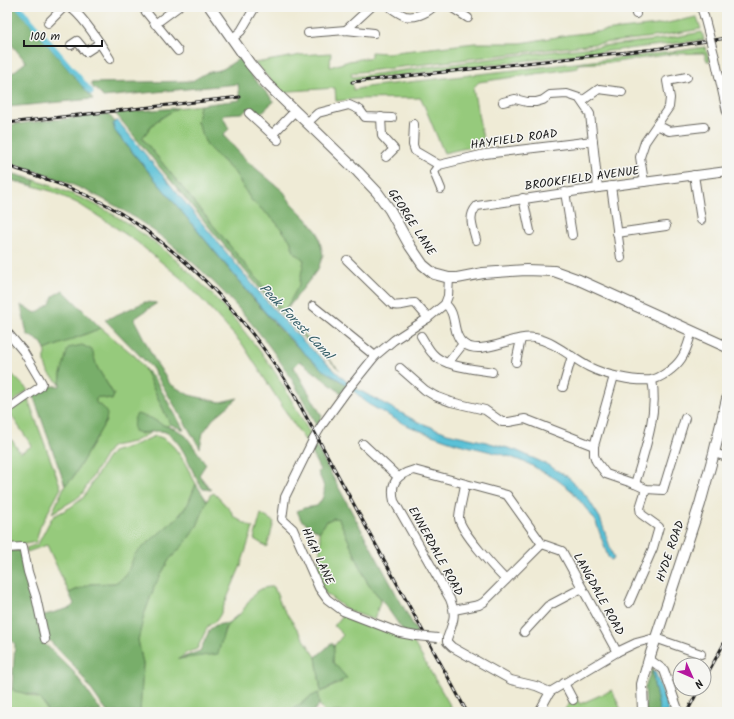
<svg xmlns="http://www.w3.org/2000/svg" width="734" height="719" font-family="Kalam,sans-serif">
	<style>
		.green { fill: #96ca7b; stroke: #59734c }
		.forest { fill: #78ae6b; stroke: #4a6544 }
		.water { fill: #5ac1d7; stroke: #3b6e7a }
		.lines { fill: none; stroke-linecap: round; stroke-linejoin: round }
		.canal { stroke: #5ac1d7; stroke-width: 5.5 }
		.minor-casing { stroke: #66645d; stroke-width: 10 }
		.major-casing { stroke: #66645d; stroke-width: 12 }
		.minor { stroke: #fff; stroke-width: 8 }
		.major { stroke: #fff; stroke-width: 10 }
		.rail-casing { stroke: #1c1c1c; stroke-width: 3 }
		.rail { stroke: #f6f6f2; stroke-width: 1.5; stroke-dasharray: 4.5; stroke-linecap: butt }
		.minor-bridge-casing { stroke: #66645d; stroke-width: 10; stroke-linecap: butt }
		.minor-bridge { stroke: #fff; stroke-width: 8 }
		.labels { text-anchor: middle; stroke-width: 3; stroke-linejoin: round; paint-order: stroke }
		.street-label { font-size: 12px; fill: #1c1c1c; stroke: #f6f6f2 }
		.water-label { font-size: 13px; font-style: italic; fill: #355e67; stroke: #f6f6f2 }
	</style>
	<rect width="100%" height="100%" fill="#f6f6f2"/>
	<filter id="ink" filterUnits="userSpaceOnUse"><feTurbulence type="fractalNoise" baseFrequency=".025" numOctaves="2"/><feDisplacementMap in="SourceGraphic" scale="8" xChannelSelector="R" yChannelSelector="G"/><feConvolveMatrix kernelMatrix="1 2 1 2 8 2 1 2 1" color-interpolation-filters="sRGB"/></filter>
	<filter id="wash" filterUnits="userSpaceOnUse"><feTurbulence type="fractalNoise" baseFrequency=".012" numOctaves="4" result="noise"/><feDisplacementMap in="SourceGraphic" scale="16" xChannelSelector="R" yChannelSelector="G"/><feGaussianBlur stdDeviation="0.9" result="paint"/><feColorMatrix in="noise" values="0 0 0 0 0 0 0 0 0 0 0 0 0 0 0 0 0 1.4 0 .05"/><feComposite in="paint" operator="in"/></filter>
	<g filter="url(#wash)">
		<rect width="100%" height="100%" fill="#efebd6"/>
		<g class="green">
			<polygon points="697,17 701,29 653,37 351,73 352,77 520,55 657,40 702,32 704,40 352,81 353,90 366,87 671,52 705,47 710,61 707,61 704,53 672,54 616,62 578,64 578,68 479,82 473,88 484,144 444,153 421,98 356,99 336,101 335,88 291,91 284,95 255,63 301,55 331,53 330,67 349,61 371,57 371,52 387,53 475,43 521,43 568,35 657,25"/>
			<polygon points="200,105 197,122 207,146 235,173 251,200 274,220 290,240 294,252 304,260 300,284 284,313 142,138 155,122 177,108"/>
			<path d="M35,180C57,188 79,196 100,207C159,239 210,287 251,340C260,351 269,362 276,374C289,395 300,416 312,437L307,443L293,423L243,345L206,304L183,280L137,242L106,221L77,203L51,191L33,186Z"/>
			<path d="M101,328L135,356L144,368L170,424L168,426L163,425L139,434L152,432L133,442L113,446L109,449L82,494L76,499L52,513L65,485L72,479L106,421L103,407L95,403L96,399L98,397L112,400L114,395L97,367L91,350L82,345L61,374L60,384C46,371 44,369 45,350Z"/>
			<polygon points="7,369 28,390 7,407"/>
			<polygon points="28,399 61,488 40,527 36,542 20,545 7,546 7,442 12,440 20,453 32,446 9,412"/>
			<path d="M155,436C175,438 187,468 196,484L188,504L178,517L136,554L126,576L115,583L90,584L69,593L47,545L27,552L26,548L38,544L51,519L54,516L71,507L83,498L106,460L112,452L132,446Z"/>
			<path d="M214,493L231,511L234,517L253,528L241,565L220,615L216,621L208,626L197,649L186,653L179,659L218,653C220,646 222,637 225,630C227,623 235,619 240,614C251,601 253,586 274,587L281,605L316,657L321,692L342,682L333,662L334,646L343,635L334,626L344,614L411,638L454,712H324L315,697L320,693L310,697L289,712H140L143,664L138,640L144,615L155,585L169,560L185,543L197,526L207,501L210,495Z"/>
			<polygon points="261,514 274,522 267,547 254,539"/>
			<polygon points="334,518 339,519 368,584 381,599 374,620 348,610 325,593 313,569 318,568 321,540 319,532 327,521"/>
			<polygon points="7,687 42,700 45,705 47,712 7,712"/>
			<polygon points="612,690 622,712 563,712 568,705 576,698 580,704"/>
		</g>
		<g class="forest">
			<polygon points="7,7 16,7 93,99 7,107 7,77 26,62 7,39"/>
			<polygon points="240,58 254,79 274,101 258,116 249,109 242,113 225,114 223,117 229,129 223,135 247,161 284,192 291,203 306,218 318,233 323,255 318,269 284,313 300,330 340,370 298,332 274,306 115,113 177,108 155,122 142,138 284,312 299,285 304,260 294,252 290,240 274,220 251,200 235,173 207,146 197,122 200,105 240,100 238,84 103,97 95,88 94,89 91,83 192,81 206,73 223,69"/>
			<path d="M108,114L115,122L113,124L117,134C151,175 185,215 218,256C255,301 296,356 347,385L341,393L300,361L294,367L322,416L317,427C311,415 305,403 299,392C261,324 195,256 129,214C93,191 48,173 7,163V125Z"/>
			<polygon points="7,172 35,180 33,186 7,179"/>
			<polygon points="63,290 101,328 45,350 42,343 27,334 21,305 36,313 50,304 53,296"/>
			<polygon points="145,302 157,303 134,319 154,359 170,384 189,395 220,402 238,398 213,419 203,433 200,448 152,368 105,320"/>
			<polygon points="82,345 92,350 97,367 114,395 112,400 98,397 96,399 96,403 103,407 107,414 106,421 72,479 65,485 33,395 51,386 60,386 61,374 68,348"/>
			<polygon points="144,368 156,381 184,430 170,424"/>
			<path d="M137,414L151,418L163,425L176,429L186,436L206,464L199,475L211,490L203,489C191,474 186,446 169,434C158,426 145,437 134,431C133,425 133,419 137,414Z"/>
			<path d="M315,444L418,634L404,632L381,599L368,584L339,519L334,518L327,521L319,532L301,520L297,511L304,508L317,506C328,492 325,488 318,472L320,470L311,452Z"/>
			<polygon points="196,484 207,501 197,526 185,543 169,560 155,585 144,615 138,640 143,664 140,712 107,712 76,668 48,639 41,616 70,608 74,604 69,593 90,584 115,583 126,576 135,554 178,517 188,504"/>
			<path d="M21,550L43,642L73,671L102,712H47C43,694 30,695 14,691L12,687L15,644L7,637V551Z"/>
			<polygon points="239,614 225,628 218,654 178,659 200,651 210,629 216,625 228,623"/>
			<polygon points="332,643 334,646 333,662 347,678 321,692 316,657"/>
			<polygon points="652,668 654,684 660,712 646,712 645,687"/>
			<polygon points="318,693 319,705 313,712 289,712 310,697"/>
		</g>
		<g class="water">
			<polygon points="117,120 268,303 304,342 346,381 355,388 416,421 447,433 486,442 515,450 546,464 568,477 587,497 600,518 614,559 611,560 608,557 596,522 592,516 572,491 556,479 529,464 508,456 455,443 426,433 404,424 368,404 346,384 323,370 299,348 265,312 115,131 113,124"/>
			<polygon points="655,671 669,712 660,712 654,684 653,672"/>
		</g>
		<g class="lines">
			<polyline class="canal" points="19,7 91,92"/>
		</g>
	</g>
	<g filter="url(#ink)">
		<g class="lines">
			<g class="minor-casing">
				<g id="minor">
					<path d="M69,7C82,14 102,46 110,59"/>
					<polyline points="142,7 178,51"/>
					<path d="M390,7C394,10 400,14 405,16C414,18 426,14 433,7"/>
					<polyline points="451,7 468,18"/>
					<polyline points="635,7 636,14"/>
					<polyline points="701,7 704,16"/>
					<polyline points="48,23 64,7"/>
					<polyline points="155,24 178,7"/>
					<polyline points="346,30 371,7"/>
					<polyline points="308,33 346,30 374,33"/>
					<polyline points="233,38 241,31 255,7"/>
					<polyline points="71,45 77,41 86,52 100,43"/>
					<polyline points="715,58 727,112"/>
					<polyline points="582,101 599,89 622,92"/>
					<polyline points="503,102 515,99 527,102 536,102 543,100 550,95 567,94 579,98 590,114 598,188"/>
					<polyline points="249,113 278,140"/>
					<polyline points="381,117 382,136 394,149 386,157"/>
					<polyline points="307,123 318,113 349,105 360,110 365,117 392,118"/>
					<polyline points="414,124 413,145 415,151 439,165"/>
					<polyline points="657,125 669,131 704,127"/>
					<polyline points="272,135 295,111"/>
					<polyline points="694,175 701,220"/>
					<polyline points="644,182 640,157 645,142 669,107 670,98 667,81 687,77"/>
					<polyline points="611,186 621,258"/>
					<polyline points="441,189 434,172 439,165 485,154 593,141"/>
					<polyline points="565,192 572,235"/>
					<polyline points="523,198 530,231"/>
					<polyline points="617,233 666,226"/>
					<path d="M476,240C473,227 467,217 477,206L598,188L727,171"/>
					<path d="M347,260L393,305C400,307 407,303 415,303L428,318"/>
					<path d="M445,304C458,313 451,335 464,344C482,357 514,334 535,338C556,342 571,358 589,367C605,375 634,382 651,380C661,378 675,368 681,359C687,351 689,340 692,331"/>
					<polyline points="313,306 375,356"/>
					<polyline points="7,332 23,351 42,383 40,387 7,410"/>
					<path d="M421,336C425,342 428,349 433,354C444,367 476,369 492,372"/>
					<polyline points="516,362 521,339"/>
					<polyline points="448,363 463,344"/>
					<polyline points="400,368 425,390 435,396 451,402 485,410 502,422 509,422 525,419 594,446"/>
					<polyline points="614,376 594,446 594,455 596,461 606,474 635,484 646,489 663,490 685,418"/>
					<polyline points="563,387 572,356"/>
					<polyline points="363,444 398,477"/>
					<polyline points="714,453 727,457"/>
					<path d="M465,484C464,493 459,510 459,518C460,531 496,570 506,580"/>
					<path d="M635,484C644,453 659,411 652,380"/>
					<polyline points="7,548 23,547 28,572 36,597 45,639"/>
					<polyline points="629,603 653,548 659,527 641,514 640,508 646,489"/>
					<polyline points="454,610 479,605 484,602 542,544"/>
					<polyline points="524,632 548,606 582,588"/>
					<polyline points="416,636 400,633 343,611 327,599 319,588 293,529 282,519 285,497 313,440 322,425 346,392 375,356 394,340 428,318 445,304 448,296 449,278"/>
					<path d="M447,639C453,621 457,617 450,599L394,501C390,483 396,475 414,470L507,495L542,544L562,551L617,652"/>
					<polyline points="447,639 447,642 452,647 511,680 536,686 550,692"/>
					<polyline points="649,659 664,670 679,712"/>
					<polyline points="564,683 573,700"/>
					<polyline points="539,712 550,692 617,652 636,643 655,638 701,654"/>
				</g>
			</g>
			<g class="major-casing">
				<g id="major">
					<polyline points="210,7 250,64 266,83 358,172 377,192 390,210 410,246 423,265 434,274 449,278 457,278 483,273 526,270 554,271 579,280 727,347"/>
					<polyline points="643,712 642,684 649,659 700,504 714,453 727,399"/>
				</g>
			</g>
			<use href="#minor" class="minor"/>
			<use href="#major" class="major"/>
			<g class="rail-casing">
				<g id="rail">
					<polyline points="352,82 655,49 727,38"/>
					<polyline points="7,123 240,97"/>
					<path d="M7,166C37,175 66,186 95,199C112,207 129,218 144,229C204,272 252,327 291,389L467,712"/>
					<polyline points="704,680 727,638"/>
					<polyline points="687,712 699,689"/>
				</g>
			</g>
			<use href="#rail" class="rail"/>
			<g class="minor-bridge-casing">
				<g id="minor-bridge">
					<polyline points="704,16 715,58"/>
					<polyline points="416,636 438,638"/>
				</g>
			</g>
			<use href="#minor-bridge" class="minor-bridge"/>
		</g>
	</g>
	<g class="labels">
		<g class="street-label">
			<text transform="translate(514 139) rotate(-8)" y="4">HAYFIELD ROAD</text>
			<text transform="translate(582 178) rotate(-8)" y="4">BROOKFIELD AVENUE</text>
			<text transform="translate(412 222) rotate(57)" y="4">GEORGE LANE</text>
			<text transform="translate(436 551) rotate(61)" y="4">ENNERDALE ROAD</text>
			<text transform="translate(670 551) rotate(-71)" y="4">HYDE ROAD</text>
			<text transform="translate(318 556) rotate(65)" y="4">HIGH LANE</text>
			<text transform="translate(599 594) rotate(61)" y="4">LANGDALE ROAD</text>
		</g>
		<g class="water-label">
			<text transform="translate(297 321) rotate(46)" y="5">Peak Forest Canal</text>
		</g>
	</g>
	<rect width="734" height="719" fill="none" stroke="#f6f6f2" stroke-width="24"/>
	<g transform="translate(692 677) rotate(135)"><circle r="19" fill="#f6f6f2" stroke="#9f9f9c"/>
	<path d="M0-3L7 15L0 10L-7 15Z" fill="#b5179e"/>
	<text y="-6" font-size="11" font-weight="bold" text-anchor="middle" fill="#1c1c1c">N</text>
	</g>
	<path d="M24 40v6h78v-6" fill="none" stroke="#1c1c1c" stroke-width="2"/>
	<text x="30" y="40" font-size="12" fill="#1c1c1c" stroke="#f6f6f2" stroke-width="3" paint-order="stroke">100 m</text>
</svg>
